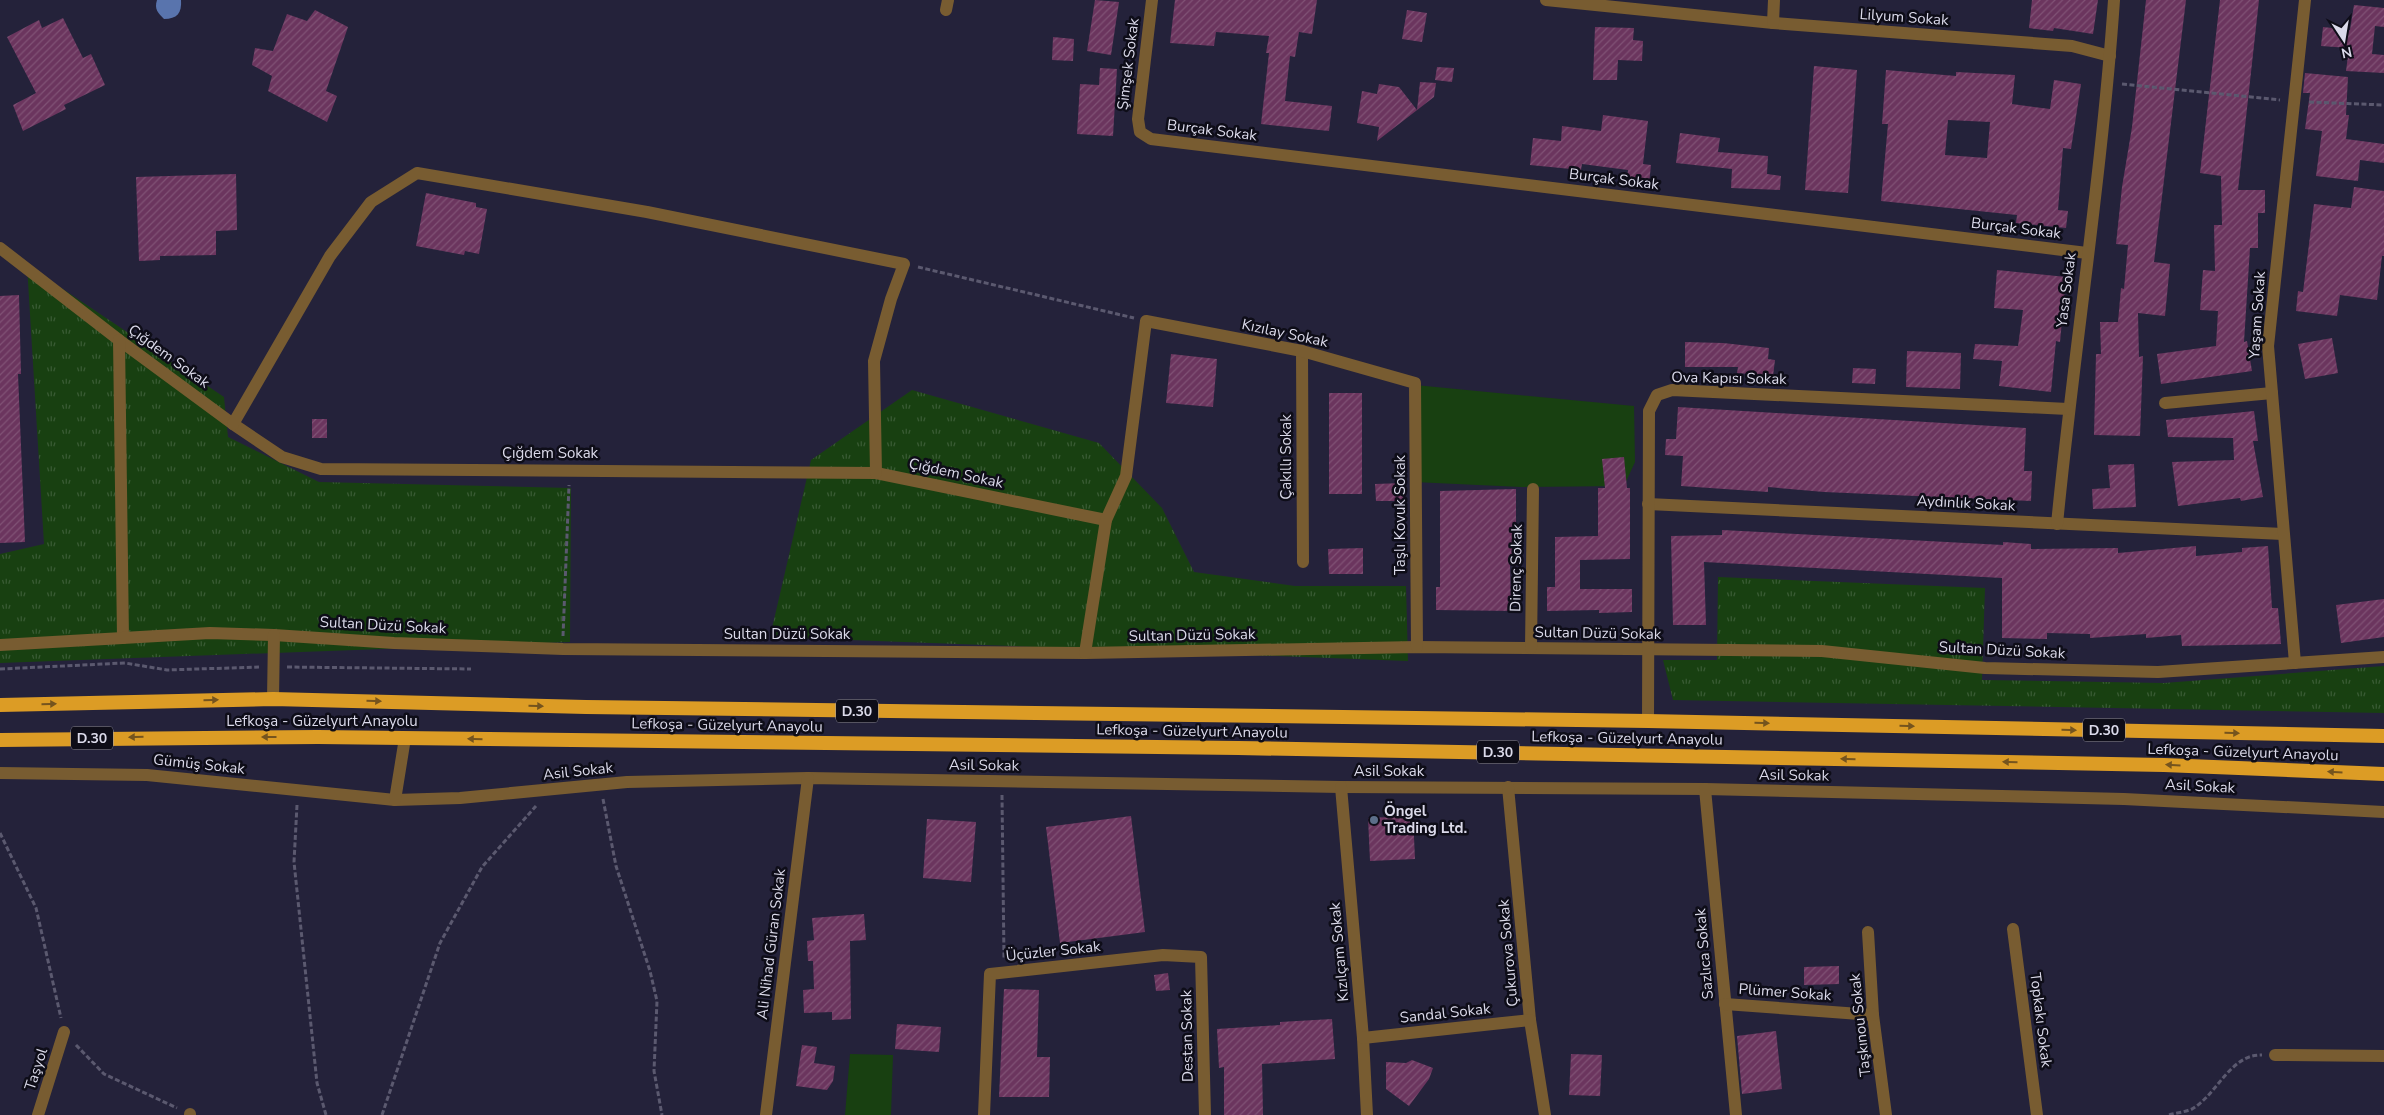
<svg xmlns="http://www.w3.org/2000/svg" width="2384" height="1115" font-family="'Nunito Sans',sans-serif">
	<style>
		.grass { fill: url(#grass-tufts) }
		.park { fill: #184011 }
		.water { fill: #5974ad }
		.building { fill: url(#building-hatch); fill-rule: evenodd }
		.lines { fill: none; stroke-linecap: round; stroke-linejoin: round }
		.path { stroke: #5b596f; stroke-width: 3; stroke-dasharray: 5 2.5; stroke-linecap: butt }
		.minor { stroke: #785c31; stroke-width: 12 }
		.trunk { stroke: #dc9c25; stroke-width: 14 }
		.oneway { fill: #75541e }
		.service-dot { fill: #5c6f8a; stroke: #0e0d18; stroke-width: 2 }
		.labels { text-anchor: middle; stroke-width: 5; stroke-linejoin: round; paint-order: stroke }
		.shield { fill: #0e0d18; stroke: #9e9cab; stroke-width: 1 }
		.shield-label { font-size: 14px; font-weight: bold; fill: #dbdaea }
		.street-label { font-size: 15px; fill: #dbdaea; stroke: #0e0d18 }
		.poi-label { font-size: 15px; font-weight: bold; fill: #dbdaea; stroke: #0e0d18; text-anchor: start }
	</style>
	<defs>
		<pattern id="grass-tufts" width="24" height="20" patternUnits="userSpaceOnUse" patternTransform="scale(1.25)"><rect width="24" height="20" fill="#184011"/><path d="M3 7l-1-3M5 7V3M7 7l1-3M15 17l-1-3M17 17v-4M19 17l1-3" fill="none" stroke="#395b34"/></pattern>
		<pattern id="building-hatch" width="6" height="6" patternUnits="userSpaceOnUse" patternTransform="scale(1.25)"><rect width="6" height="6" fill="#6b355e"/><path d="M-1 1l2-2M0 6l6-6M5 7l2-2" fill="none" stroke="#805275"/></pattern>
	</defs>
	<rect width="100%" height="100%" fill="#24223a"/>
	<g class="grass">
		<polygon points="27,265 224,397 228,437 319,482 571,488 570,642 0,663 0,554 44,544"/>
		<polygon points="912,390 1099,443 1162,508 1194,572 1295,586 1406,586 1408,661 770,637 811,460"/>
		<polygon points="1718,577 1985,588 1982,680 2164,683 2384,666 2384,713 1673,700 1663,660 1717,660"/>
	</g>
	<g class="park">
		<polygon points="1415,385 1634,406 1635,462 1624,486 1521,487 1414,482"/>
		<polygon points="850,1054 893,1055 891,1115 845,1115"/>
	</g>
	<path class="water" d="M157,0H181C182,13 177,19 164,19C158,13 154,9 157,0Z"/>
	<g class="building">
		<polygon points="1095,0 1119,2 1111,55 1087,51"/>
		<polygon points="1175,0 1317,0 1312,34 1299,32 1295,57 1290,56 1285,101 1332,106 1329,131 1261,124 1269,53 1266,53 1269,36 1216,32 1214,46 1170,43"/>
		<polygon points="2032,0 2098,0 2093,34 2054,28 2053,31 2029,28"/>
		<polygon points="2146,0 2186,0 2154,262 2170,264 2165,316 2138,313 2139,357 2143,356 2140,436 2094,435 2096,354 2101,354 2100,322 2118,322 2121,288 2124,289 2128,245 2116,244 2122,187 2132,127"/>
		<polygon points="2220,0 2259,0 2238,190 2265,190 2265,213 2258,213 2258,248 2250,248 2244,342 2247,341 2252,371 2161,384 2157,354 2216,346 2218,311 2200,310 2203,270 2215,271 2214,225 2222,225 2221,176 2200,173"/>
		<polygon points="2354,5 2384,8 2384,27 2375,26 2372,54 2384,55 2384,73 2346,71 2349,48 2321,46 2323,27 2350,30"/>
		<polygon points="315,10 348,27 326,91 337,96 327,122 268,91 272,76 252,65 255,48 273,51 287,14 307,21"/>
		<polygon points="1407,10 1427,13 1422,42 1402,39"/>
		<polygon points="63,18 83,58 91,54 105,85 64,105 66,109 23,131 13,105 36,93 7,37 39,20 42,28"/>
		<polygon points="1595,27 1634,28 1633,40 1643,41 1642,61 1618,60 1617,80 1593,80"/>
		<polygon points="1053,37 1074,39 1073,61 1052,60"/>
		<polygon points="1814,66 1857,70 1848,193 1805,190"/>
		<polygon points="1437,67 1454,68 1452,82 1435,80"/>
		<polygon points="1100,68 1117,69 1113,136 1077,134 1080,84 1099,85"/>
		<path d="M1886,70L1956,76V72L2015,75L2012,104L2050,109L2054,80L2081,84L2071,149L2063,148L2058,210L2068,211L2066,228L2016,223L2017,215L1881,201L1888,124H1882ZM1948,120L1990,122L1987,158L1945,155Z"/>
		<polygon points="2305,73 2348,77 2346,115 2349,115 2346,139 2384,144 2384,163 2360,160 2358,181 2316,176 2322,131 2305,129 2310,93 2303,93"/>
		<polygon points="1420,82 1436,83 1434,97 1377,141 1379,127 1357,123 1362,91 1377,94 1379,84 1399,87 1417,110"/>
		<polygon points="1603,115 1648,121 1643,164 1651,165 1649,184 1627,182 1628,170 1582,164 1581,170 1530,165 1533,138 1561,141 1562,126 1601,131"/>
		<polygon points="1680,133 1720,138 1718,152 1768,156 1767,174 1781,176 1780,190 1731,188 1732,169 1676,163"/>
		<polygon points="236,174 237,230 216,231 216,255 160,256 160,260 139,261 136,177"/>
		<polygon points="2354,187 2384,191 2384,256 2382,256 2377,300 2340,295 2337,316 2296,311 2298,291 2303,292 2314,204 2351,208"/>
		<polygon points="426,193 476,203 476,207 487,209 479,254 465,251 464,255 416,246"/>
		<polygon points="1997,270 2066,277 2060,342 2056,341 2051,392 1999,386 2002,361 1973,359 1975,344 2018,346 2023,310 1994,308"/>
		<polygon points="19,295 21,374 18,374 25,542 0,543 0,296"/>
		<polygon points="2332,338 2338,373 2305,379 2298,344"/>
		<polygon points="1685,342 1723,343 1769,348 1768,359 1775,360 1773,376 1737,373 1738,367 1685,367"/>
		<polygon points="1907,351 1961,353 1960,389 1906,387"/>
		<polygon points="1171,354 1217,359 1213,407 1166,403"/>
		<polygon points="1853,368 1876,369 1875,384 1852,383"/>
		<rect x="1329" y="393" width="33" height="101"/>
		<polygon points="1678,407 2026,428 2024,471 2032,471 2031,501 1824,492 1768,487 1768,492 1681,486 1683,456 1665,455 1666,439 1676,439"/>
		<polygon points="2254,411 2258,441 2253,441 2263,497 2241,501 2240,498 2178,506 2172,462 2234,460 2233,438 2168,437 2166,420"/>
		<rect x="312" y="419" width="15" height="19"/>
		<polygon points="1624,457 1627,488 1630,488 1630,559 1580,560 1580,589 1632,589 1632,612 1599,613 1599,610 1547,611 1547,587 1555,587 1555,537 1598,536 1598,488 1605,488 1602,459"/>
		<polygon points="2134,464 2136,507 2093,509 2092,489 2110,488 2108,465"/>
		<polygon points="1403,483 1404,501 1376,501 1375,484"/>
		<polygon points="1516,489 1516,563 1510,563 1511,611 1436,610 1436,587 1440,587 1440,491"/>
		<polygon points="1722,530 2003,545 2003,542 2031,544 2031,549 2118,548 2118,553 2196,546 2196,556 2242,552 2242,548 2268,546 2272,608 2278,608 2281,644 2182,646 2181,635 2146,638 2146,634 2090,638 2090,634 2047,633 2047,639 2002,638 2002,578 1704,562 1706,625 1673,625 1671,536 1722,535"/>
		<polygon points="1363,548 1363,574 1329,574 1328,549"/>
		<polygon points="2384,599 2384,637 2341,643 2336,605"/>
		<polygon points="1131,816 1145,932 1060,943 1046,827"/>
		<polygon points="1413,816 1415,859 1370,861 1368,818"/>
		<polygon points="927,819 976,822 971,882 923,878"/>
		<polygon points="864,914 866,940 850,941 851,1019 832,1020 832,1012 804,1013 803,990 814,989 813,961 808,961 807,941 814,940 812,918"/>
		<polygon points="1839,966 1839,984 1804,985 1804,967"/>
		<polygon points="1168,973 1170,990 1156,991 1154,975"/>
		<polygon points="1004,989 1039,990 1037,1057 1050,1057 1049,1097 999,1097"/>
		<polygon points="1332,1019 1335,1059 1262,1064 1263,1115 1224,1115 1224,1067 1219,1068 1217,1029 1280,1025 1280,1022"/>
		<polygon points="897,1024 941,1027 939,1052 895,1049"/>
		<polygon points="1776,1031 1782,1089 1742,1094 1737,1036"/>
		<polygon points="802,1045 817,1047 814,1063 835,1066 833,1081 827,1090 796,1086"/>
		<polygon points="1571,1054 1602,1055 1600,1096 1569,1095"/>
		<polygon points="1412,1060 1433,1068 1429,1079 1409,1106 1386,1089 1386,1062 1406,1063"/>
	</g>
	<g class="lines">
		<g class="path">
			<polyline points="2122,84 2280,100"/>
			<polyline points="2309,102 2384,105"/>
			<polyline points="918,267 1134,318"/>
			<polyline points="563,636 569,485"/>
			<polyline points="287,667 471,669"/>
			<polyline points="0,669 125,663 167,670 259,667"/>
			<polyline points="1002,795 1004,959"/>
			<polyline points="603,799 616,866 650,971 657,1001 654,1071 662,1115"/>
			<polyline points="297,805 294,862 317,1083 326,1115"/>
			<polyline points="0,833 36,908 61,1018"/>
			<polyline points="76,1045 104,1074 177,1108"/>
			<polyline points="382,1115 440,943 482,867 536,806"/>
			<path d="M2169,1115C2176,1113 2185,1112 2192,1109C2217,1095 2230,1054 2262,1055"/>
		</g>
		<g class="minor">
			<polyline points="1152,0 1138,119 1140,132 1151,139 2087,253"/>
			<polyline points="1546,0 1773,23 2072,46 2110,56"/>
			<polyline points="946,10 948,0"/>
			<polyline points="1773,23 1774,0"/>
			<polyline points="0,248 119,340 233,424 282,457 321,469 876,473 1106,520"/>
			<polyline points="119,340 123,638"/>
			<polyline points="1302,351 1303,562"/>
			<polyline points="2165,403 2272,393"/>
			<polyline points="233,424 330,256 371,202 417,173 647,212 904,264 891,299 874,361 876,473"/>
			<polyline points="1648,504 2283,534"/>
			<path d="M2057,524C2074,349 2102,175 2114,0"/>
			<polyline points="0,645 210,633 274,635 394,643 563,649 1085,653 1417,647 1822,651 1985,668 2158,672 2384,657"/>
			<polyline points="1531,648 1533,489"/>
			<polyline points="1085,653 1106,520 1126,476 1146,321 1302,351 1415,383 1417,647"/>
			<polyline points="2295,663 2268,346 2305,0"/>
			<polyline points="273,699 274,635"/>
			<polyline points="1648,721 1649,411 1657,395 1672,390 2068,409"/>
			<polyline points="0,773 147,775 395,800 460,798 627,782 808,778 1341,787 1705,789 2124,799 2384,812"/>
			<polyline points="1341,787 1363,1038 1367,1115"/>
			<polyline points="1508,787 1530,1020 1545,1115"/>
			<polyline points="1705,789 1736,1115"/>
			<polyline points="395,800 405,738"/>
			<polyline points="2013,929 2037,1115"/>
			<polyline points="1868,932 1873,1015 1886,1115"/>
			<polyline points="1725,1004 1873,1015"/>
			<polyline points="1363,1038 1530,1020"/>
			<polyline points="2275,1055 2384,1056"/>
			<polyline points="38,1115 64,1032"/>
			<polyline points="190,1115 190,1114"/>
			<polyline points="766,1115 808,778"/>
			<polyline points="984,1115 990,974 1163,955 1201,957 1205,1115"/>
		</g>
		<g class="trunk">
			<polyline points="0,705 273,699 586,707 1648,721 2384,736"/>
			<polyline points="0,740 318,737 1238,748 2164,765 2384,774"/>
		</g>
	</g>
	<defs><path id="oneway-solid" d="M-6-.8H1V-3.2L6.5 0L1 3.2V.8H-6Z" transform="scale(1.25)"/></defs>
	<g class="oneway">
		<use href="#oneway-solid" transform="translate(211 700) rotate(-1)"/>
		<use href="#oneway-solid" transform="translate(374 701) rotate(2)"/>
		<use href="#oneway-solid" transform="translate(49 704) rotate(-1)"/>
		<use href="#oneway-solid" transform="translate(536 706) rotate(2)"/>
		<use href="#oneway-solid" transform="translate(1762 723) rotate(1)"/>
		<use href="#oneway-solid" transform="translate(1907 726) rotate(1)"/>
		<use href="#oneway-solid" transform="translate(2069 730) rotate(1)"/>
		<use href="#oneway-solid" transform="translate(2232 733) rotate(1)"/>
		<use href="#oneway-solid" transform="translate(136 737) rotate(179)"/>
		<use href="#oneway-solid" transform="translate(269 737) rotate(-180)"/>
		<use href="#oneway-solid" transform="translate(475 739) rotate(-179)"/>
		<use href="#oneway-solid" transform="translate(1848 759) rotate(-179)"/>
		<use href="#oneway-solid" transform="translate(2010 762) rotate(-179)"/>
		<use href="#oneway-solid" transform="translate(2173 765) rotate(-177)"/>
		<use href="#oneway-solid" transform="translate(2335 772) rotate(-177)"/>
	</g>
	<circle class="service-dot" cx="1374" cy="820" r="5"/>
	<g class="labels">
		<g class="shield">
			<rect x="836" y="699.5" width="42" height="23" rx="4"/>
			<rect x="2083" y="718.5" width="42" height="23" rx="4"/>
			<rect x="71" y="726.5" width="42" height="23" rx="4"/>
			<rect x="1477" y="740.5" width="42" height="23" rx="4"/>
		</g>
		<g class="shield-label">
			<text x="857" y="716">D.30</text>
			<text x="2104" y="735">D.30</text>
			<text x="92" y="743">D.30</text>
			<text x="1498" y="757">D.30</text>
		</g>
		<g class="street-label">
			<text transform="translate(1904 17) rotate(4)" y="5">Lilyum Sokak</text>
			<text transform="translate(1128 64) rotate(-83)" y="5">Şimşek Sokak</text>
			<text transform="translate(1212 130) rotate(7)" y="5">Burçak Sokak</text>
			<text transform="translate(1614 179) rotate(7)" y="5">Burçak Sokak</text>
			<text transform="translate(2016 228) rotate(7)" y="5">Burçak Sokak</text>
			<text transform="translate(2066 290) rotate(-83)" y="5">Yasa Sokak</text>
			<text transform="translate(2257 315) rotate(-86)" y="5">Yaşam Sokak</text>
			<text transform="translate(1285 333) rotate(12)" y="5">Kızılay Sokak</text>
			<text transform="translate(169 356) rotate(36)" y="5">Çığdem Sokak</text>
			<text transform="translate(1729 378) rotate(1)" y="5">Ova Kapısı Sokak</text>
			<text x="550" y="458">Çığdem Sokak</text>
			<text transform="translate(1286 457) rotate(-90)" y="5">Çakıllı Sokak</text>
			<text transform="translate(956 473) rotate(12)" y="5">Çığdem Sokak</text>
			<text transform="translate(1966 503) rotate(3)" y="5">Aydınlık Sokak</text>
			<text transform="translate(1400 515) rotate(-90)" y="5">Taşlı Kovuk Sokak</text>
			<text transform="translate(1516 568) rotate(-89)" y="5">Direnç Sokak</text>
			<text transform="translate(383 625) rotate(3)" y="5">Sultan Düzü Sokak</text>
			<text transform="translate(1598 633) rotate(1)" y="5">Sultan Düzü Sokak</text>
			<text x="787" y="639">Sultan Düzü Sokak</text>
			<text transform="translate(1192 635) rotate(-1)" y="5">Sultan Düzü Sokak</text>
			<text transform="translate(2002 650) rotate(3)" y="5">Sultan Düzü Sokak</text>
			<text x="322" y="726">Lefkoşa - Güzelyurt Anayolu</text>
			<text transform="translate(727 725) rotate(1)" y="5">Lefkoşa - Güzelyurt Anayolu</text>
			<text transform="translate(1192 731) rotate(1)" y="5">Lefkoşa - Güzelyurt Anayolu</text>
			<text transform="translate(1627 738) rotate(1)" y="5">Lefkoşa - Güzelyurt Anayolu</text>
			<text transform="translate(2243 752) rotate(2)" y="5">Lefkoşa - Güzelyurt Anayolu</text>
			<text transform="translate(199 764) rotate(6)" y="5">Gümüş Sokak</text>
			<text transform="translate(984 765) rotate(1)" y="5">Asil Sokak</text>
			<text transform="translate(578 771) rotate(-6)" y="5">Asil Sokak</text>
			<text x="1389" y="776">Asil Sokak</text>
			<text transform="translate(1794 775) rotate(1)" y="5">Asil Sokak</text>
			<text transform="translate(2200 786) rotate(3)" y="5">Asil Sokak</text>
			<text transform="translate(771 944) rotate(-83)" y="5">Ali Nihad Güran Sokak</text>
			<text transform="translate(1053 951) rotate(-6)" y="5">Üçüzler Sokak</text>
			<text transform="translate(1339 952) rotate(-95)" y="5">Kızılçam Sokak</text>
			<text transform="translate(1508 953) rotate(-95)" y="5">Çukurova Sokak</text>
			<text transform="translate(1704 954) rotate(-95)" y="5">Sazlıca Sokak</text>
			<text transform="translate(1785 992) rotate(4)" y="5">Plümer Sokak</text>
			<text transform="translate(1445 1013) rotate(-6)" y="5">Sandal Sokak</text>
			<text transform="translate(2041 1020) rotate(83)" y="5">Topkakı Sokak</text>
			<text transform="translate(1860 1025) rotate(-96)" y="5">Taşkınou Sokak</text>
			<text transform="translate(1187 1036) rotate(-91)" y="5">Destan Sokak</text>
			<text transform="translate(36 1069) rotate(-72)" y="5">Taşyol</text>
		</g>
		<g class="poi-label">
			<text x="1384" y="816">Öngel<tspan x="1384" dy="17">Trading Ltd.</tspan></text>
		</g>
	</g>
	<g transform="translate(2344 40) rotate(168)" stroke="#0e0d18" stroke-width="4" paint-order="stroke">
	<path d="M0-4L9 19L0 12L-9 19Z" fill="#dbdaea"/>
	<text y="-8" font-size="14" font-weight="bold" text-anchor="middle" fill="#dbdaea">N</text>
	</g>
</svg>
